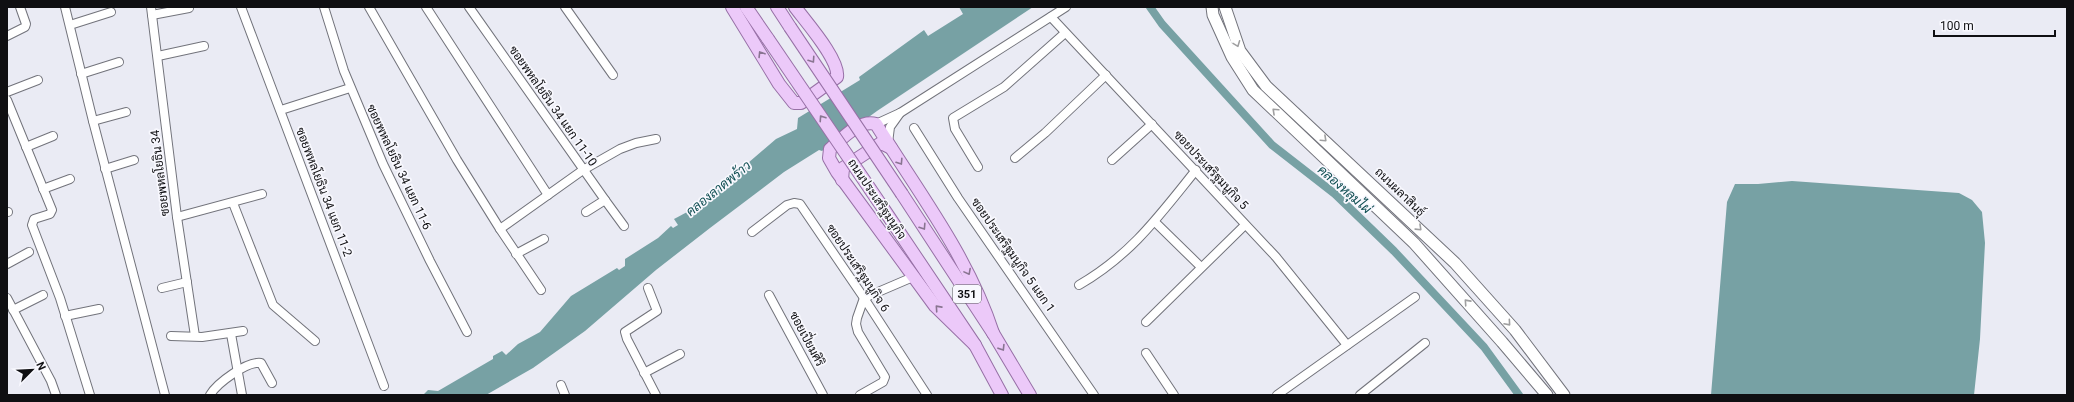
<svg xmlns="http://www.w3.org/2000/svg" width="2074" height="402" font-family="Roboto,Sarabun,sans-serif">
	<style>
		.water { fill: #77a1a4 }
		.lines { fill: none; stroke-linecap: round; stroke-linejoin: round }
		.canal { stroke: #77a1a4; stroke-width: 8 }
		.minor-casing { stroke: #72737b; stroke-width: 10 }
		.secondary-casing { stroke: #72737b; stroke-width: 13 }
		.primary-casing { stroke: #9770a6; stroke-width: 14 }
		.minor { stroke: #fff; stroke-width: 8 }
		.secondary { stroke: #fff; stroke-width: 11 }
		.primary { stroke: #ecc9f9; stroke-width: 12 }
		.primary-bridge-casing { stroke: #9770a6; stroke-width: 14; stroke-linecap: butt }
		.primary-bridge { stroke: #ecc9f9; stroke-width: 12 }
		.oneway { stroke: #9f9fa0 }
		.oneway2 { stroke: #897591 }
		.labels { text-anchor: middle; stroke-width: 3.5; stroke-linejoin: round; paint-order: stroke }
		.shield { fill: #f8f8fe; stroke: #555559; stroke-width: 1 }
		.shield-label { font-size: 11px; font-weight: bold; fill: #0f0f12 }
		.street-label { font-size: 12px; fill: #0f0f12; stroke: #f8f8fe }
		.water-label { font-size: 13px; font-style: italic; fill: #0f4e52; stroke: #f8f8fe }
	</style>
	<rect width="100%" height="100%" fill="#eaebf4"/>
	<g class="water">
		<path d="M959,7H1033L877,111L822,151L819,150L784,172L710,228L656,270L585,331L533,368L486,395H423L428,390L438,391L493,359V356L502,351L506,355L518,344L540,332L571,296L617,268L619,270L625,266V259L658,238L671,226L673,228L678,225L674,219C701,205 713,198 731,173L734,175L776,139L797,129L798,118L860,80L859,77L924,30L928,36L963,14Z"/>
		<polygon points="1792,181 1959,193 1972,200 1982,212 1985,243 1980,339 1974,395 1711,395 1727,202 1735,184 1758,184"/>
	</g>
	<g class="lines">
		<polyline class="canal" points="1150,7 1162,24 1272,145 1335,194 1394,251 1484,347 1519,395"/>
		<g class="minor-casing">
			<g id="minor">
				<polyline points="65,7 93,121 165,395"/>
				<polyline points="151,7 177,217 195,336"/>
				<polyline points="241,7 384,386"/>
				<polyline points="324,7 344,71 383,164 430,261 467,332"/>
				<polyline points="369,7 457,160 500,229"/>
				<polyline points="426,7 548,195"/>
				<polyline points="469,7 605,200 586,212"/>
				<polyline points="565,7 613,75"/>
				<polyline points="152,15 189,8"/>
				<polyline points="1051,17 1276,257 1347,345"/>
				<polyline points="70,25 111,12"/>
				<polyline points="7,36 25,27 26,24 20,7"/>
				<polyline points="158,56 204,46"/>
				<polyline points="81,74 119,62"/>
				<polyline points="7,92 38,80"/>
				<polyline points="7,100 52,210 50,214 34,219 32,225 60,298 90,395"/>
				<polyline points="281,110 350,88"/>
				<polyline points="93,121 126,112"/>
				<polyline points="876,124 900,113 1066,7"/>
				<polyline points="914,128 958,198 1094,395"/>
				<polyline points="888,143 890,127 900,113"/>
				<polyline points="26,147 53,136"/>
				<polyline points="1015,158 1045,133 1106,75"/>
				<polyline points="1112,160 1152,124"/>
				<polyline points="978,167 955,129 953,118 1004,87 1065,33"/>
				<polyline points="105,169 134,160"/>
				<polyline points="43,189 70,179"/>
				<polyline points="605,200 624,226"/>
				<polyline points="233,203 273,305 315,341"/>
				<polyline points="7,212 8,212"/>
				<polyline points="177,217 262,194"/>
				<polyline points="1155,222 1201,267"/>
				<polyline points="752,232 787,205 794,203 800,204 864,298 927,395"/>
				<polyline points="516,254 544,239"/>
				<polyline points="7,264 29,252"/>
				<path d="M1079,285C1131,255 1159,216 1196,170"/>
				<polyline points="162,288 187,282"/>
				<polyline points="648,288 657,311 625,332 627,339 656,395"/>
				<polyline points="541,290 500,229 583,170 620,149 636,143 656,139"/>
				<polyline points="769,295 823,395"/>
				<polyline points="7,298 51,381 56,395"/>
				<polyline points="13,310 43,295"/>
				<polyline points="65,316 99,309"/>
				<polyline points="1146,322 1245,225"/>
				<polyline points="231,334 242,395"/>
				<polyline points="171,336 202,337 243,331"/>
				<polyline points="1146,353 1174,395"/>
				<polyline points="644,373 680,354"/>
				<polyline points="561,385 565,395"/>
				<path d="M210,395C217,383 247,361 261,363L272,383"/>
				<polyline points="860,395 883,382 885,377 858,332 856,324 857,318 864,298 913,277"/>
				<polyline points="1277,395 1415,297"/>
				<polyline points="1360,395 1425,343"/>
			</g>
		</g>
		<g class="secondary-casing">
			<g id="secondary">
				<polyline points="1212,7 1213,15 1232,57 1253,90 1414,243 1502,342 1547,395"/>
				<polyline points="1225,7 1240,51 1266,86 1455,263 1515,330 1564,395"/>
			</g>
		</g>
		<g class="primary-casing">
			<g id="primary">
				<path d="M732,7L779,84L794,103H801L837,77C840,60 806,22 795,7"/>
				<polyline points="746,7 768,39"/>
				<polyline points="777,7 790,27"/>
				<polyline points="842,180 843,168 881,143 891,148"/>
				<polyline points="902,194 993,333 1030,395"/>
				<polyline points="883,208 975,345 1002,395"/>
				<path d="M975,345L935,306L837,172L829,158L830,149C842,139 859,119 876,124C918,192 968,256 993,333"/>
			</g>
		</g>
		<use href="#minor" class="minor"/>
		<use href="#secondary" class="secondary"/>
		<use href="#primary" class="primary"/>
		<g class="primary-bridge-casing">
			<g id="primary-bridge">
				<polyline points="790,27 902,194"/>
				<polyline points="768,39 883,208"/>
			</g>
		</g>
		<use href="#primary-bridge" class="primary-bridge"/>
	</g>
	<defs><path id="oneway-chevron" d="M-2-3.5L2.5 0L-2 3.5" fill="none" stroke-width="1.6" stroke-linecap="round" stroke-linejoin="round"/></defs>
	<g class="oneway">
		<use href="#oneway-chevron" transform="translate(1237 44) rotate(69)"/>
		<use href="#oneway-chevron" transform="translate(1275 111) rotate(-137)"/>
		<use href="#oneway-chevron" transform="translate(1324 139) rotate(43)"/>
		<use href="#oneway-chevron" transform="translate(1419 228) rotate(44)"/>
		<use href="#oneway-chevron" transform="translate(1467 302) rotate(-132)"/>
		<use href="#oneway-chevron" transform="translate(1508 323) rotate(49)"/>
	</g>
	<g class="oneway2">
		<use href="#oneway-chevron" transform="translate(761 54) rotate(-122)"/>
		<use href="#oneway-chevron" transform="translate(812 60) rotate(56)"/>
		<use href="#oneway-chevron" transform="translate(822 118) rotate(-124)"/>
		<use href="#oneway-chevron" transform="translate(900 162) rotate(57)"/>
		<use href="#oneway-chevron" transform="translate(923 227) rotate(57)"/>
		<use href="#oneway-chevron" transform="translate(968 272) rotate(62)"/>
		<use href="#oneway-chevron" transform="translate(938 308) rotate(-132)"/>
		<use href="#oneway-chevron" transform="translate(1002 348) rotate(58)"/>
	</g>
	<g class="labels">
		<rect class="shield" x="953" y="285" width="28" height="18" rx="3"/>
		<g class="shield-label">
			<text x="967" y="298">351</text>
		</g>
		<g class="street-label">
			<text transform="translate(553 106) rotate(55)" y="4">ซอยพหลโยธิน 34 แยก 11-10</text>
			<text transform="translate(399 167) rotate(65)" y="4">ซอยพหลโยธิน 34 แยก 11-6</text>
			<text transform="translate(1211 170) rotate(47)" y="4">ซอยประเสริฐมนูกิจ 5</text>
			<text transform="translate(160 173) rotate(-97)" y="4">ซอยพหลโยธิน 34</text>
			<text transform="translate(324 192) rotate(69)" y="4">ซอยพหลโยธิน 34 แยก 11-2</text>
			<text transform="translate(1400 192) rotate(44)" y="4">ถนนผลาสินธุ์</text>
			<text transform="translate(877 199) rotate(56)" y="4">ถนนประเสริฐมนูกิจ</text>
			<text transform="translate(1013 255) rotate(55)" y="4">ซอยประเสริฐมนูกิจ 5 แยก 1</text>
			<text transform="translate(858 268) rotate(56)" y="4">ซอยประเสริฐมนูกิจ 6</text>
			<text transform="translate(807 339) rotate(62)" y="4">ซอยเปี่ยมศิริ</text>
		</g>
		<g class="water-label">
			<text transform="translate(718 188) rotate(-39)" y="5">คลองลาดพร้าว</text>
			<text transform="translate(1345 189) rotate(41)" y="5">คลองหลุมไผ่</text>
		</g>
	</g>
	<rect width="2074" height="402" fill="none" stroke="#0f0f12" stroke-width="16"/>
	<g transform="translate(32 370) rotate(66)" stroke="#f8f8fe" stroke-width="3" paint-order="stroke">
	<path d="M0-3L7 15L0 10L-7 15Z" fill="#0f0f12"/>
	<text y="-6" font-size="11" font-weight="bold" text-anchor="middle" fill="#0f0f12">N</text>
	</g>
	<path d="M1934 30v6h121v-6" fill="none" stroke="#0f0f12" stroke-width="2"/>
	<text x="1940" y="30" font-size="12" fill="#0f0f12" stroke="#f8f8fe" stroke-width="3" paint-order="stroke">100 m</text>
</svg>
